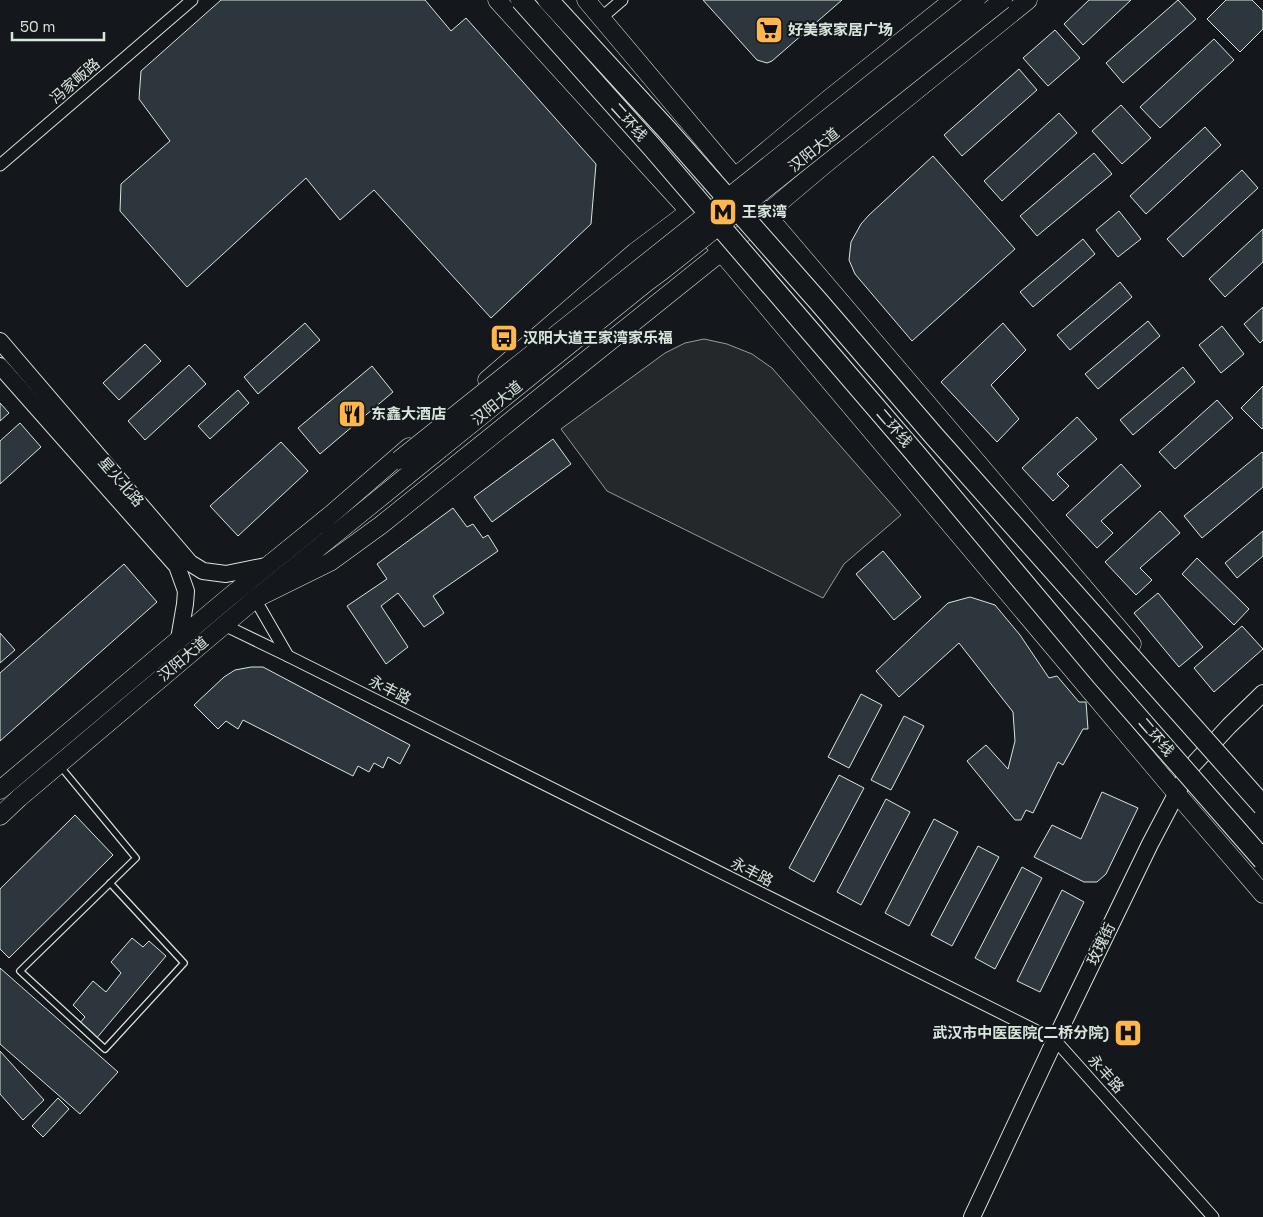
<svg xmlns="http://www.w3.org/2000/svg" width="1263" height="1217" font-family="'Space Grotesk','Noto Sans SC',sans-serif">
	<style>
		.parking { fill: #24282b; stroke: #939e99 }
		.building { fill: #2c363c; stroke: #d8e6dc }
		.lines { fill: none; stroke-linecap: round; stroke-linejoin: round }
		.lane-casing { stroke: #d8e6dc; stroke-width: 8 }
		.street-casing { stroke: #d8e6dc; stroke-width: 13 }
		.secondary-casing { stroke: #d8e6dc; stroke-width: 18 }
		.primary-casing { stroke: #d8e6dc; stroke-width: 19 }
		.lane { stroke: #14181c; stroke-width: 5.5 }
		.street { stroke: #14181c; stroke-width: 11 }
		.secondary { stroke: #14181c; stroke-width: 16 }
		.primary { stroke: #14181c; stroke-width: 18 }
		.primary-bridge-casing { stroke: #d8e6dc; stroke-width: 19; stroke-linecap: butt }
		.highway-bridge-casing { stroke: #d8e6dc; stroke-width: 22; stroke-linecap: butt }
		.primary-bridge { stroke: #14181c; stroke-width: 18 }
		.highway-bridge { stroke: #14181c; stroke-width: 20 }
		.labels { text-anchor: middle; stroke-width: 4; stroke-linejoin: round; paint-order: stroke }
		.poi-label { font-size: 15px; font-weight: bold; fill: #d8e6dc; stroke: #14181c; text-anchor: start }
		.street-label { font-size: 15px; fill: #d8e6dc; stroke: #14181c }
	</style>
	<rect width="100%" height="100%" fill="#14181c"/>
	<polygon class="parking" points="704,339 727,344 752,354 772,368 901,515 844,564 823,598 607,491 561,429 665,353 685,343"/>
	<g class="building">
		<polygon points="221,0 425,0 451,31 466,18 596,164 591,224 491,318 374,190 340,220 306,178 187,287 120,211 121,184 170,141 139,99 141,71"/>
		<polygon points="703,0 842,0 772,61 767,63 757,60"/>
		<polygon points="1089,0 1131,0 1083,45 1064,24"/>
		<polygon points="1178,0 1196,19 1123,83 1106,63"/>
		<polygon points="1226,0 1252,0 1263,11 1263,29 1240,52 1207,19"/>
		<polygon points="1055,30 1080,58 1048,86 1023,58"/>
		<polygon points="1214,39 1234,60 1160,128 1140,107"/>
		<polygon points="1019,69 1037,90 962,156 944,135"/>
		<polygon points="1121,105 1151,138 1122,164 1092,131"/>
		<polygon points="1059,113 1077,133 1002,201 984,181"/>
		<polygon points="1205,127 1221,145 1146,214 1130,196"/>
		<polygon points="1094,153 1112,174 1037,236 1020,216"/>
		<polygon points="933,156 1015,249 912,341 855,274 849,260 851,242 861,224 869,215"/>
		<polygon points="1242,170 1258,188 1183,257 1167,239"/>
		<polygon points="1119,211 1141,239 1118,257 1096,230"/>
		<polygon points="1263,229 1263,262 1225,297 1209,279"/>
		<polygon points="1083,239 1095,254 1033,307 1020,292"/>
		<polygon points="1120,282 1132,297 1070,350 1057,335"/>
		<polygon points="1263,307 1263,340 1260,343 1244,324"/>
		<polygon points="1148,321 1160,336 1098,389 1085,374"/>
		<polygon points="305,323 320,340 258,394 244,377"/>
		<polygon points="1003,323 1026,350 991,385 1019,419 997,442 941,382"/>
		<polygon points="1222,326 1244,354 1221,373 1199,345"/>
		<polygon points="145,344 161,361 119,400 103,383"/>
		<polygon points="189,365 206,384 145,440 128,421"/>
		<polygon points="372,366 393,392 320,454 298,428"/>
		<polygon points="1183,367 1195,382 1133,435 1120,420"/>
		<polygon points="1263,386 1263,428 1262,429 1241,408"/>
		<polygon points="238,390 249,403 210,439 198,426"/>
		<polygon points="1217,400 1233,418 1175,469 1159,452"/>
		<polygon points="0,403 9,413 0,421"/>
		<polygon points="1077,417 1097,439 1057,474 1069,486 1053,501 1022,468"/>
		<polygon points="20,423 41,447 0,484 0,441"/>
		<polygon points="553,439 571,464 492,522 474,497"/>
		<polygon points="281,442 308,471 238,536 210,506"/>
		<polygon points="1262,452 1263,453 1263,487 1202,538 1184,516"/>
		<polygon points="1121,464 1141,486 1101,521 1113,533 1097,548 1066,515"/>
		<polygon points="453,508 467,527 473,524 483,538 488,535 498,551 433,596 444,613 424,627 398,593 381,606 408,647 386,664 347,606 387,579 377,564"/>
		<polygon points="1160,511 1180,533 1140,568 1152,580 1136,595 1105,562"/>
		<polygon points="1263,531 1263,556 1237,578 1225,563"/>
		<polygon points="883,551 921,597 894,620 856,574"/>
		<polygon points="1197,558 1249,609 1234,625 1182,574"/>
		<polygon points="124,564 157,602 0,741 0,673"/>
		<polygon points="1158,593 1203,647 1179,667 1134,613"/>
		<polygon points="970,597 995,605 1020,635 1049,678 1057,676 1079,702 1086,702 1088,729 1083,729 1063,765 1058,762 1033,813 1026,810 1021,820 1015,820 967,761 986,745 1008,769 1015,741 1013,712 959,643 899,697 876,671 948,603"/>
		<polygon points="1242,626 1263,649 1214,692 1194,668"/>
		<polygon points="0,633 15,650 0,663"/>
		<polygon points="251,667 263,667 410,745 400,764 388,757 383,768 374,763 369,772 358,766 353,776 243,720 238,729 226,721 218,729 194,705 224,677 235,670"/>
		<polygon points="861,694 882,705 849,768 828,757"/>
		<polygon points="904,716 924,726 891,790 871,780"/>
		<polygon points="839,775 864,788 814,882 789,868"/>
		<polygon points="1102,792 1138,808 1106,874 1097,882 1084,882 1034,857 1052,825 1081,839"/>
		<polygon points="886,799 910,812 861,905 837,892"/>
		<polygon points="75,815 113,855 9,958 0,949 0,889"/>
		<polygon points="934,819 958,832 909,926 885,913"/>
		<polygon points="978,846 999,857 952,946 931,935"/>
		<polygon points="1022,867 1042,878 995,969 975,958"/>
		<polygon points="1062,890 1084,902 1040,992 1017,981"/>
		<polygon points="132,938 143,947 149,941 166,956 95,1040 78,1025 85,1017 73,1005 93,981 106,992 121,973 111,962"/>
		<polygon points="0,968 118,1072 80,1114 0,1044"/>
		<polygon points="0,1051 44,1100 23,1120 0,1094"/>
		<polygon points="58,1098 69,1109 43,1137 32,1126"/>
	</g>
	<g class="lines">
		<g class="lane-casing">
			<polyline id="lane" points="60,766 136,858 20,971 105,1049 184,963 110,883"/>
		</g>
		<g class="street-casing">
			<g id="street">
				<polyline points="601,18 622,0"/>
				<polyline points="0,165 192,0"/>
				<polyline points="255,599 288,656"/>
				<polyline points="224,625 288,656 1055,1040 1213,1217"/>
			</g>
		</g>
		<g class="secondary-casing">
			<g id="secondary">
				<polyline points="0,341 190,563 203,571 226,574 266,566"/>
				<polyline points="0,366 177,566 186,591 185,604 179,639"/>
				<polyline points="972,1217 1055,1040 1150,844 1190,768 1229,726 1263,693"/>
			</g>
		</g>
		<g class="primary-casing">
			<g id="primary">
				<polyline points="497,0 690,212 721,252 1177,794 1263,894"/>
				<polyline points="586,0 766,214 1132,644"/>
				<polyline points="487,380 635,252 735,177 830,98 953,0"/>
				<polyline points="320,524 409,447"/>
				<polyline points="255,599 330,562 381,525 721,252 824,165 1028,0"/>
				<polyline points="0,790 228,598 328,517"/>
				<polyline points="0,816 19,798 255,599 408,475"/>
			</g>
		</g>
		<use href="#lane" class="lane"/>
		<use href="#street" class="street"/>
		<use href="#secondary" class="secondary"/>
		<use href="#primary" class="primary"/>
		<g class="primary-bridge-casing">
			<g id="primary-bridge">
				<polyline points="399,460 976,0"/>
				<polyline points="408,475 647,282 662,271 1003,0"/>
			</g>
		</g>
		<g class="highway-bridge-casing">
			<g id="highway-bridge">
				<polyline points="521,0 652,147 915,453 1102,676 1263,860"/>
				<polyline points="548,0 668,131 818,301 935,437 1263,806"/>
			</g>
		</g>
		<use href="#primary-bridge" class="primary-bridge"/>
		<use href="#highway-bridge" class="highway-bridge"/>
	</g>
	<defs>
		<g id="supermarket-square" transform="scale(1.4375)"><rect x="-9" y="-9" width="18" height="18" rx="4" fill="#ffb74d" stroke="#14181c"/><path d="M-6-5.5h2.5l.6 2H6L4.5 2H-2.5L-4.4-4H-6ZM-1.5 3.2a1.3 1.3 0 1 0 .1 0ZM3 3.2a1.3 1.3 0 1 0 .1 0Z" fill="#111"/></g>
		<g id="metro-square" transform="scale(1.4375)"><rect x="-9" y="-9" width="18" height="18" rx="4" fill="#ffb74d" stroke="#14181c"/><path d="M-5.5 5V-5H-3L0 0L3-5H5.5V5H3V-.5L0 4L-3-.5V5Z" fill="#111"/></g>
		<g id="bus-square" transform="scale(1.4375)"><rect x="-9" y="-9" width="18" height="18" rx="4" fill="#ffb74d" stroke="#14181c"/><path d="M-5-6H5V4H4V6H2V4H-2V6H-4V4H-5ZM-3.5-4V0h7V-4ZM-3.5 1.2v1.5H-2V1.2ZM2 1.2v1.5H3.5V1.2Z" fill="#111"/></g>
		<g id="restaurant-square" transform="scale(1.4375)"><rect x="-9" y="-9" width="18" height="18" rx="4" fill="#ffb74d" stroke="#14181c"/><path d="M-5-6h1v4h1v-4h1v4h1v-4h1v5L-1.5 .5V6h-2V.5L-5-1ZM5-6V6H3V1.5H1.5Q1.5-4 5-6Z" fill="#111"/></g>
		<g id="hospital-square" transform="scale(1.4375)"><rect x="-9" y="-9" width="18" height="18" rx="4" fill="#ffb74d" stroke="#14181c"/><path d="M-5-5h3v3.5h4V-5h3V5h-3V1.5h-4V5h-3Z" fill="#111"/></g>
	</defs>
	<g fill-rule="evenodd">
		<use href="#supermarket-square" x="769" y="30"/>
		<use href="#metro-square" x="723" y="212"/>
		<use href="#bus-square" x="504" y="338"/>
		<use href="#restaurant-square" x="352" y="414"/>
		<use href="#hospital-square" x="1128" y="1033"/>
	</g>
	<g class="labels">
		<g class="poi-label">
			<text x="788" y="35">好美家家居广场</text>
			<text x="742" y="217">王家湾</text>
			<text x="523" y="343">汉阳大道王家湾家乐福</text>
			<text x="371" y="419">东鑫大酒店</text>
			<text x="1109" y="1038" text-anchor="end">武汉市中医医院(二桥分院)</text>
		</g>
		<g class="street-label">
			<text transform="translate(75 81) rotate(-41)" y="5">冯家畈路</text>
			<text transform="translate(629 122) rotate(48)" y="5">二环线</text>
			<text transform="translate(814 150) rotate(-39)" y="5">汉阳大道</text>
			<text transform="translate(497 403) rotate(-39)" y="5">汉阳大道</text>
			<text transform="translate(894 428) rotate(49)" y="5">二环线</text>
			<text transform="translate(121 482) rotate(49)" y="5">星火北路</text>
			<text transform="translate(183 659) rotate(-40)" y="5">汉阳大道</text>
			<text transform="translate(390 690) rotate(27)" y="5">永丰路</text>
			<text transform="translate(1156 737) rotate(49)" y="5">二环线</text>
			<text transform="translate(752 872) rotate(27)" y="5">永丰路</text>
			<text transform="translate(1101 944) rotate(-64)" y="5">玫瑰街</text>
			<text transform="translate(1106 1074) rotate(48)" y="5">永丰路</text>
		</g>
	</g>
	<path d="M12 32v8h92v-8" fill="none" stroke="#d8e6dc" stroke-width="2.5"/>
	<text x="20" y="32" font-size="15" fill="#d8e6dc" stroke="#14181c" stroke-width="4" paint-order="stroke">50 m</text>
</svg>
